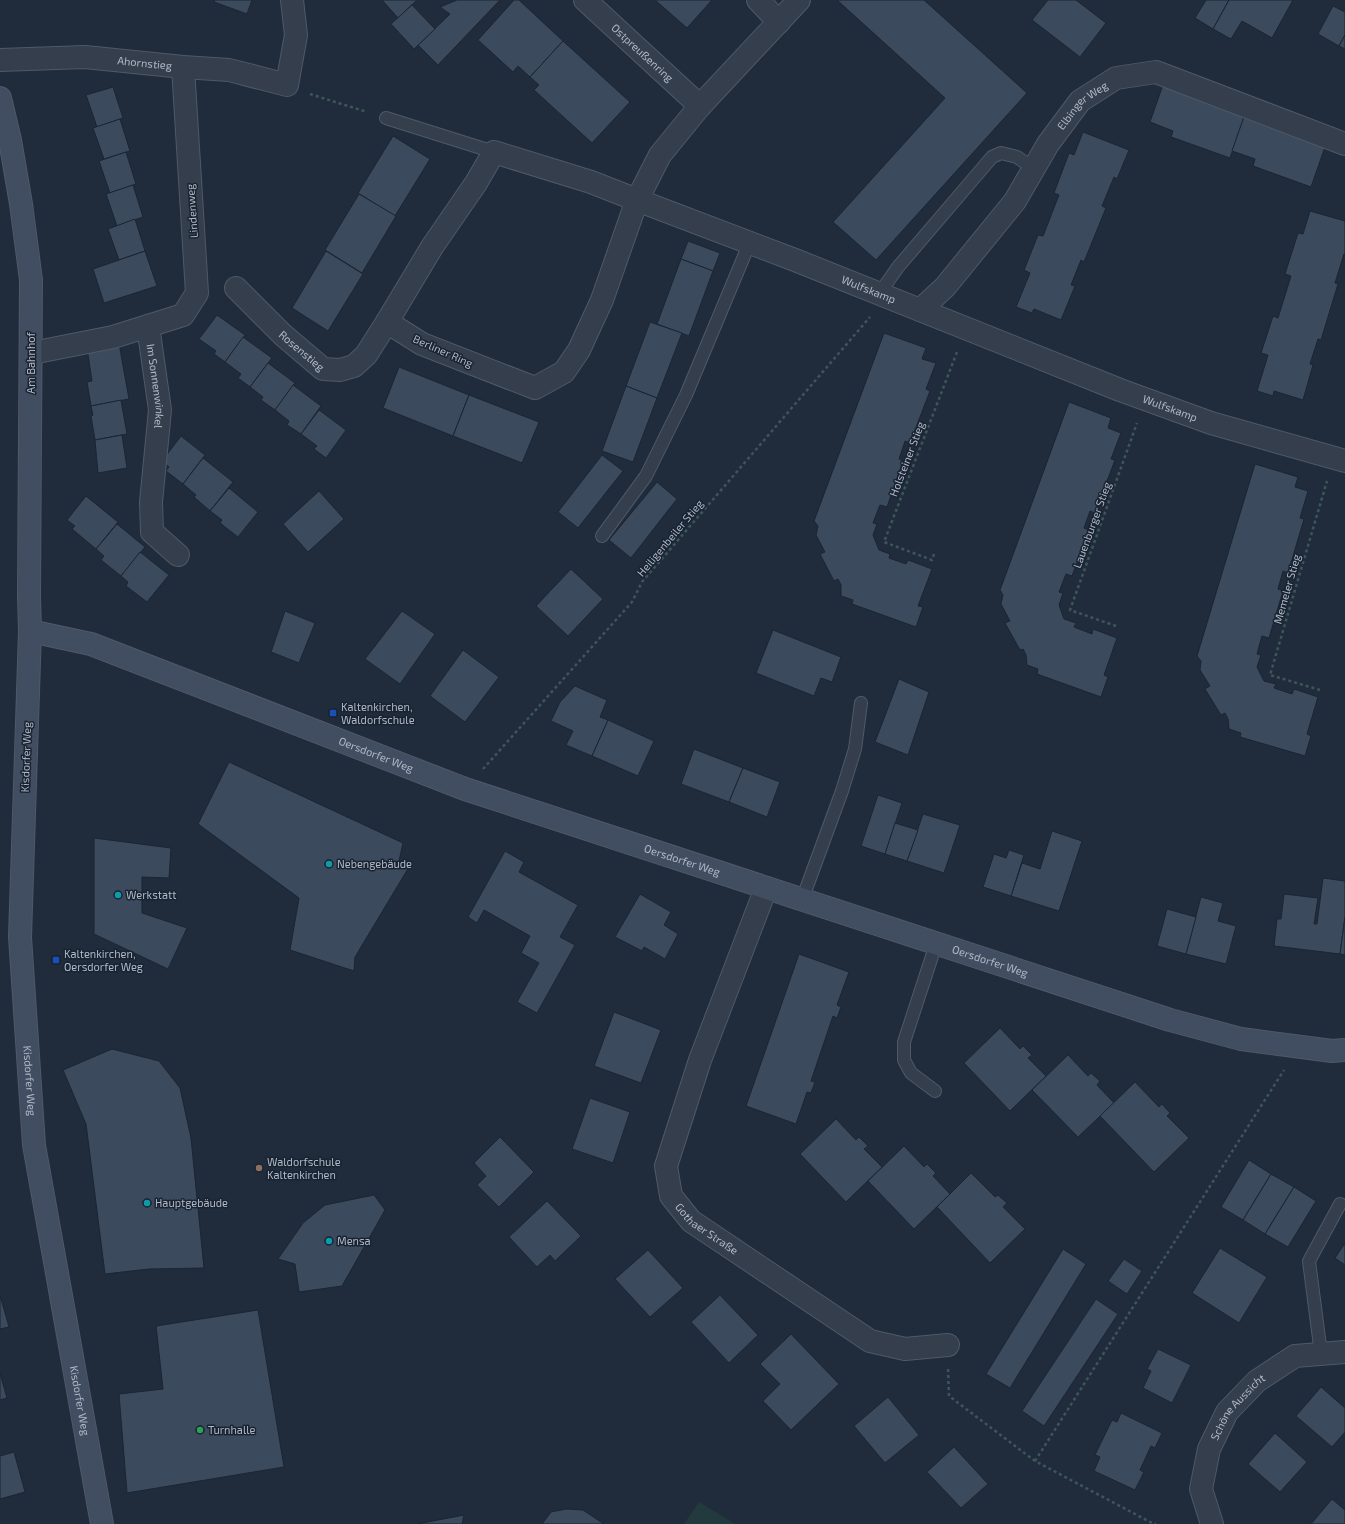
<svg xmlns="http://www.w3.org/2000/svg" width="1345" height="1524" font-family="'Exo 2',sans-serif">
	<style>
		.green { fill: #223a3d }
		.building { fill: #3b4a5c; stroke: #1b2533 }
		.lines { fill: none; stroke-linecap: round; stroke-linejoin: round }
		.lane-casing { stroke: #4f5967; stroke-width: 14 }
		.street-casing { stroke: #4f5967; stroke-width: 24 }
		.secondary-casing { stroke: #4f5967; stroke-width: 24 }
		.path { stroke: #3d5658; stroke-width: 2.5; stroke-dasharray: 3 3; stroke-linecap: butt }
		.lane { stroke: #343e4c; stroke-width: 12 }
		.street { stroke: #343e4c; stroke-width: 22 }
		.secondary { stroke: #414d60; stroke-width: 22 }
		.transit-dot { fill: #1a4fb4; stroke: #192331; stroke-width: 1.5 }
		.culture-dot { fill: #0f9aa8; stroke: #192331; stroke-width: 1.5 }
		.education-dot { fill: #8d6e63; stroke: #192331; stroke-width: 1.5 }
		.leisure-dot { fill: #2e9e5b; stroke: #192331; stroke-width: 1.5 }
		.labels { text-anchor: middle; stroke-width: 3; stroke-linejoin: round; paint-order: stroke }
		.street-label { font-size: 11px; fill: #afb9c8; stroke: #192331 }
		.poi-label { font-size: 11px; fill: #afb9c8; stroke: #192331; text-anchor: start }
	</style>
	<rect width="100%" height="100%" fill="#202c3c"/>
	<polygon class="green" points="699,1502 735,1524 684,1524"/>
	<g class="building">
		<polygon points="215,0 252,0 247,14 214,2"/>
		<polygon points="382,0 417,0 398,18"/>
		<polygon points="457,0 500,0 438,65 418,45 450,14 440,7"/>
		<polygon points="514,0 519,0 563,41 530,77 518,66 513,72 478,40"/>
		<polygon points="655,0 712,0 687,28"/>
		<polygon points="837,0 924,0 1027,93 876,260 833,222 945,98"/>
		<polygon points="1048,0 1076,0 1106,23 1080,57 1032,20"/>
		<polygon points="1206,0 1229,0 1213,29 1195,18"/>
		<polygon points="1229,0 1293,0 1272,38 1242,21 1231,39 1213,29"/>
		<polygon points="412,5 435,29 414,49 391,24"/>
		<polygon points="1333,6 1345,12 1345,35 1339,46 1318,34"/>
		<polygon points="1345,35 1345,49 1339,46"/>
		<polygon points="563,41 630,102 592,143 534,90 539,85 530,77"/>
		<polygon points="1165,79 1245,115 1230,158 1171,137 1173,131 1150,122"/>
		<polygon points="113,87 123,118 97,127 86,95"/>
		<polygon points="1247,108 1326,144 1311,187 1253,166 1255,159 1232,151"/>
		<polygon points="120,119 130,151 104,159 93,128"/>
		<polygon points="1083,132 1129,150 1117,179 1114,177 1102,206 1106,208 1084,262 1081,260 1071,285 1075,286 1061,320 1034,309 1032,313 1016,307 1030,273 1024,270 1038,235 1043,236 1059,195 1054,193 1069,153 1074,155"/>
		<polygon points="393,136 430,159 395,216 358,193"/>
		<polygon points="126,152 136,184 110,193 99,161"/>
		<polygon points="133,185 143,217 117,226 106,194"/>
		<polygon points="359,194 396,216 362,273 325,250"/>
		<polygon points="1310,211 1345,221 1345,254 1344,254 1335,283 1338,284 1321,340 1318,339 1310,364 1313,365 1303,400 1274,391 1273,396 1257,391 1268,355 1261,353 1273,316 1278,318 1291,276 1285,274 1298,233 1303,234"/>
		<polygon points="135,219 145,251 119,260 108,229"/>
		<polygon points="688,241 720,253 713,271 681,259"/>
		<polygon points="145,251 157,286 104,303 93,269"/>
		<polygon points="326,251 363,274 328,331 292,308"/>
		<polygon points="681,259 713,271 689,336 657,324"/>
		<polygon points="217,315 245,335 225,362 214,354 216,351 199,339"/>
		<polygon points="650,322 682,333 657,398 626,386"/>
		<polygon points="884,333 926,348 922,359 936,363 926,389 930,391 910,443 905,441 899,459 903,461 887,507 880,505 873,523 877,524 873,535 879,550 890,554 889,558 906,564 908,560 932,569 918,606 923,607 916,627 852,604 853,600 841,596 841,585 838,579 834,581 820,554 825,552 816,535 818,526 814,521"/>
		<polygon points="243,337 272,358 250,387 238,378 241,374 225,362"/>
		<polygon points="119,343 129,399 91,406 87,382 92,381 87,348"/>
		<polygon points="268,363 295,383 275,410 261,400 263,397 250,387"/>
		<polygon points="399,367 469,395 453,436 383,408"/>
		<polygon points="293,385 321,406 301,434 287,425 289,421 275,410"/>
		<polygon points="626,386 657,398 633,462 602,451"/>
		<polygon points="469,395 539,422 522,463 453,436"/>
		<polygon points="121,400 127,434 95,440 91,416 93,415 91,406"/>
		<polygon points="1069,402 1111,418 1108,428 1121,433 1111,459 1115,460 1095,513 1090,511 1084,528 1089,530 1072,576 1066,574 1059,592 1063,593 1059,605 1064,619 1076,623 1074,627 1092,634 1093,629 1117,638 1104,675 1108,677 1101,697 1037,674 1038,669 1027,665 1026,655 1023,649 1020,650 1005,623 1010,621 1001,604 1003,595 1000,590"/>
		<polygon points="319,410 346,430 326,458 314,449 317,446 301,434"/>
		<polygon points="122,435 127,468 98,473 95,440"/>
		<polygon points="181,436 205,455 183,484 166,471 169,467 162,461"/>
		<polygon points="602,455 623,471 578,528 558,512"/>
		<polygon points="203,458 233,482 210,511 194,497 196,495 183,484"/>
		<polygon points="1255,464 1298,477 1295,487 1308,491 1300,518 1304,519 1288,573 1283,571 1278,589 1283,591 1269,638 1262,636 1257,654 1261,655 1257,667 1264,681 1276,684 1274,688 1292,694 1294,689 1318,697 1307,734 1311,736 1305,756 1240,737 1241,733 1229,729 1228,719 1225,713 1221,715 1205,689 1210,686 1200,670 1201,661 1197,656"/>
		<polygon points="657,482 677,499 631,558 609,540"/>
		<polygon points="229,488 258,512 238,537 220,523 222,520 210,511"/>
		<polygon points="319,491 344,519 308,552 283,524"/>
		<polygon points="86,496 118,522 96,549 72,529 75,526 67,520"/>
		<polygon points="117,524 145,547 121,576 101,560 104,556 96,549"/>
		<polygon points="140,552 169,575 147,602 126,586 128,582 121,576"/>
		<polygon points="571,569 603,599 568,636 536,606"/>
		<polygon points="285,611 315,623 299,663 271,652"/>
		<polygon points="402,611 435,634 400,684 365,659"/>
		<polygon points="773,630 841,657 832,682 821,678 814,696 756,673"/>
		<polygon points="463,650 499,677 465,722 430,696"/>
		<polygon points="899,679 929,692 908,755 875,742"/>
		<polygon points="575,686 607,700 600,717 608,720 592,756 566,745 573,731 551,721 560,702"/>
		<polygon points="608,720 654,741 638,776 592,756"/>
		<polygon points="694,749 743,768 729,802 681,784"/>
		<polygon points="229,762 403,843 399,861 409,867 355,957 354,971 290,950 299,898 198,824"/>
		<polygon points="743,768 780,782 767,817 729,802"/>
		<polygon points="878,795 902,803 885,854 861,846"/>
		<polygon points="923,814 960,825 944,873 907,861"/>
		<polygon points="895,823 918,830 907,861 885,854"/>
		<polygon points="1052,831 1082,841 1059,911 1011,896 1022,863 1040,869"/>
		<polygon points="94,838 171,848 169,878 142,877 142,913 187,928 168,969 94,934"/>
		<polygon points="1009,850 1024,855 1011,896 983,887 994,854 1006,858"/>
		<polygon points="505,851 524,862 519,872 578,905 560,937 575,945 537,1013 517,1002 539,963 521,953 530,936 484,910 477,923 468,917"/>
		<polygon points="1323,878 1345,881 1345,917 1340,954 1274,946 1277,919 1281,919 1284,894 1318,898 1314,924 1317,924"/>
		<polygon points="640,894 671,912 664,925 678,934 665,959 644,947 642,951 615,937"/>
		<polygon points="1201,897 1223,903 1218,921 1236,926 1226,964 1186,954"/>
		<polygon points="1167,909 1196,917 1186,954 1157,946"/>
		<polygon points="1345,917 1345,955 1340,954"/>
		<polygon points="799,954 849,972 837,1005 841,1007 837,1018 833,1016 811,1081 815,1082 811,1093 807,1092 796,1124 746,1106"/>
		<polygon points="614,1012 661,1030 641,1083 594,1066"/>
		<polygon points="1000,1028 1020,1049 1023,1046 1032,1055 1028,1058 1046,1076 1010,1111 964,1063"/>
		<polygon points="112,1049 159,1061 180,1088 191,1138 204,1268 149,1269 105,1274 86,1124 63,1070"/>
		<polygon points="1068,1055 1088,1076 1091,1073 1100,1081 1097,1085 1114,1103 1078,1137 1032,1090"/>
		<polygon points="1135,1082 1159,1107 1162,1104 1170,1113 1167,1116 1189,1138 1154,1172 1100,1116"/>
		<polygon points="590,1098 630,1112 613,1163 572,1149"/>
		<polygon points="836,1119 856,1140 859,1137 868,1146 864,1149 882,1167 846,1202 800,1154"/>
		<polygon points="500,1137 534,1172 499,1207 477,1185 486,1176 474,1163"/>
		<polygon points="904,1146 924,1167 927,1164 936,1173 933,1176 950,1194 914,1229 868,1181"/>
		<polygon points="1249,1160 1271,1174 1243,1220 1221,1207"/>
		<polygon points="971,1173 995,1197 998,1195 1007,1203 1003,1207 1025,1229 990,1263 937,1207"/>
		<polygon points="1271,1174 1294,1187 1265,1234 1243,1220"/>
		<polygon points="1294,1187 1316,1201 1288,1247 1265,1234"/>
		<polygon points="374,1195 385,1210 342,1286 299,1292 295,1264 278,1259 303,1223 325,1205"/>
		<polygon points="547,1201 581,1236 555,1261 550,1255 537,1267 509,1237"/>
		<polygon points="1345,1243 1345,1265 1335,1258"/>
		<polygon points="1220,1248 1267,1277 1239,1323 1192,1293"/>
		<polygon points="1063,1249 1086,1264 1010,1388 986,1374"/>
		<polygon points="648,1250 683,1288 650,1317 615,1279"/>
		<polygon points="1124,1259 1142,1271 1127,1294 1108,1281"/>
		<polygon points="0,1295 9,1327 0,1329"/>
		<polygon points="720,1295 758,1335 729,1363 691,1322"/>
		<polygon points="1096,1299 1118,1314 1044,1426 1022,1411"/>
		<polygon points="258,1310 284,1467 127,1493 119,1394 163,1389 156,1326"/>
		<polygon points="791,1334 839,1384 791,1430 763,1401 780,1384 760,1364"/>
		<polygon points="1158,1349 1191,1365 1172,1403 1143,1388 1151,1371 1147,1369"/>
		<polygon points="0,1373 7,1398 0,1400"/>
		<polygon points="1321,1387 1345,1408 1345,1432 1332,1447 1296,1416"/>
		<polygon points="888,1397 919,1435 885,1463 854,1426"/>
		<polygon points="1121,1413 1162,1433 1155,1448 1151,1446 1140,1470 1144,1472 1135,1490 1094,1471 1100,1457 1095,1455 1112,1420 1117,1422"/>
		<polygon points="1275,1433 1307,1462 1280,1492 1248,1464"/>
		<polygon points="954,1447 988,1484 961,1508 927,1472"/>
		<polygon points="14,1452 25,1492 0,1499 0,1456"/>
		<polygon points="1332,1499 1345,1510 1345,1524 1311,1524"/>
		<polygon points="566,1509 583,1510 604,1524 542,1524 551,1512"/>
		<polygon points="464,1515 462,1524 417,1524"/>
	</g>
	<g class="lines">
		<g class="lane-casing">
			<g id="lane">
				<polyline points="386,118 494,152"/>
				<polyline points="879,294 898,267 992,157 1001,153 1017,157 1034,169"/>
				<polyline points="602,536 646,476 686,395 750,242"/>
				<polyline points="802,900 842,791 855,749 861,703"/>
				<polyline points="935,1091 911,1073 904,1060 904,1042 936,944"/>
				<polyline points="1321,1354 1309,1261 1340,1204"/>
			</g>
		</g>
		<g class="street-casing">
			<g id="street">
				<path id="s1" d="M585,0L700,106"/>
				<polyline points="758,0 779,22"/>
				<path id="s2" d="M799,0L700,106L660,155L637,200L795,260L1120,390L1211,423L1345,461"/>
				<path id="s3" d="M0,60L85,57L183,67L229,70L287,85L296,35L292,0"/>
				<polygon points="494,152 591,182 637,200 602,300 579,350 564,372 535,388 422,344 387,322 432,247 476,183"/>
				<path id="s4" d="M236,288L283,335L323,369L340,370L354,366L366,355L387,322"/>
				<path id="s5" d="M920,310L945,287L1015,201L1048,144L1080,101L1116,78L1156,72L1345,144"/>
				<polyline points="148,326 183,315 197,293 183,67"/>
				<path id="s6" d="M32,353L113,337L148,326L160,410L151,502L152,532L178,555"/>
				<path id="s7" d="M766,888L700,1060L666,1166L671,1196L691,1221L870,1341L905,1349L948,1345"/>
				<path id="s8" d="M1212,1524L1201,1489L1209,1449L1227,1412L1257,1381L1295,1356L1345,1352"/>
			</g>
		</g>
		<g class="secondary-casing">
			<g id="secondary">
				<path id="s9" d="M0,98L10,140L21,204L31,280L29,596L30,631L20,937L34,1145L102,1524"/>
				<path id="s10" d="M30,631L91,644L465,789L1170,1020L1241,1039L1332,1051L1345,1050"/>
			</g>
		</g>
		<g class="path">
			<polyline points="310,94 367,112"/>
			<polyline points="934,554 932,560 884,542 957,352"/>
			<polyline points="1116,626 1070,610 1137,423"/>
			<polyline points="1320,690 1270,675 1327,481"/>
			<polyline points="483,769 632,602 642,582 870,317"/>
			<polyline points="948,1369 949,1396 1035,1461 1152,1523 1156,1524"/>
			<polyline points="1035,1461 1284,1070"/>
		</g>
		<use href="#lane" class="lane"/>
		<use href="#street" class="street"/>
		<use href="#secondary" class="secondary"/>
	</g>
	<g class="transit-dot">
		<rect x="329" y="709" width="8" height="8" rx="2"/>
		<rect x="52" y="956" width="8" height="8" rx="2"/>
	</g>
	<g class="culture-dot">
		<circle cx="329" cy="864" r="4"/>
		<circle cx="118" cy="895" r="4"/>
		<circle cx="147" cy="1203" r="4"/>
		<circle cx="329" cy="1241" r="4"/>
	</g>
	<circle class="education-dot" cx="259" cy="1168" r="4"/>
	<circle class="leisure-dot" cx="200" cy="1430" r="4"/>
	<g class="labels">
		<g class="street-label">
			<text dy="4" stroke="none"><textPath href="#s1" startOffset="78">Ostpreußenring</textPath></text>
			<text dy="4" stroke="none"><textPath href="#s3" startOffset="145">Ahornstieg</textPath></text>
			<text dy="4" stroke="none"><textPath href="#s5" startOffset="263">Elbinger Weg</textPath></text>
			<text transform="translate(192 211) rotate(-94)" y="4">Lindenweg</text>
			<text dy="4" stroke="none"><textPath href="#s2" startOffset="507">Wulfskamp</textPath></text>
			<text dy="4" stroke="none"><textPath href="#s4" startOffset="91">Rosenstieg</textPath></text>
			<text transform="translate(443 351) rotate(24)" y="4">Berliner Ring</text>
			<text transform="translate(31 363) rotate(-90)" y="4">Am Bahnhof</text>
			<text dy="4" stroke="none"><textPath href="#s6" startOffset="180">Im Sonnenwinkel</textPath></text>
			<text dy="4" stroke="none"><textPath href="#s2" startOffset="831">Wulfskamp</textPath></text>
			<text transform="translate(907 459) rotate(-69)" y="4">Holsteiner Stieg</text>
			<text transform="translate(1092 525) rotate(-70)" y="4">Lauenburger Stieg</text>
			<text transform="translate(670 538) rotate(-50)" y="4">Heiligenbeiler Stieg</text>
			<text transform="translate(1287 589) rotate(-74)" y="4">Memeler Stieg</text>
			<text dy="4" stroke="none"><textPath href="#s10" startOffset="368">Oersdorfer Weg</textPath></text>
			<text transform="translate(26 757) rotate(-88)" y="4">Kisdorfer Weg</text>
			<text dy="4" stroke="none"><textPath href="#s10" startOffset="692">Oersdorfer Weg</textPath></text>
			<text dy="4" stroke="none"><textPath href="#s10" startOffset="1016">Oersdorfer Weg</textPath></text>
			<text dy="4" stroke="none"><textPath href="#s9" startOffset="986">Kisdorfer Weg</textPath></text>
			<text dy="4" stroke="none"><textPath href="#s7" startOffset="375">Gothaer Straße</textPath></text>
			<text dy="4" stroke="none"><textPath href="#s9" startOffset="1310">Kisdorfer Weg</textPath></text>
			<text dy="4" stroke="none"><textPath href="#s8" startOffset="129">Schöne Aussicht</textPath></text>
		</g>
		<g class="poi-label">
			<text x="341" y="711">Kaltenkirchen,<tspan x="341" dy="13">Waldorfschule</tspan></text>
			<text x="337" y="868">Nebengebäude</text>
			<text x="126" y="899">Werkstatt</text>
			<text x="64" y="958">Kaltenkirchen,<tspan x="64" dy="13">Oersdorfer Weg</tspan></text>
			<text x="267" y="1166">Waldorfschule<tspan x="267" dy="13">Kaltenkirchen</tspan></text>
			<text x="155" y="1207">Hauptgebäude</text>
			<text x="337" y="1245">Mensa</text>
			<text x="208" y="1434">Turnhalle</text>
		</g>
	</g>
</svg>
